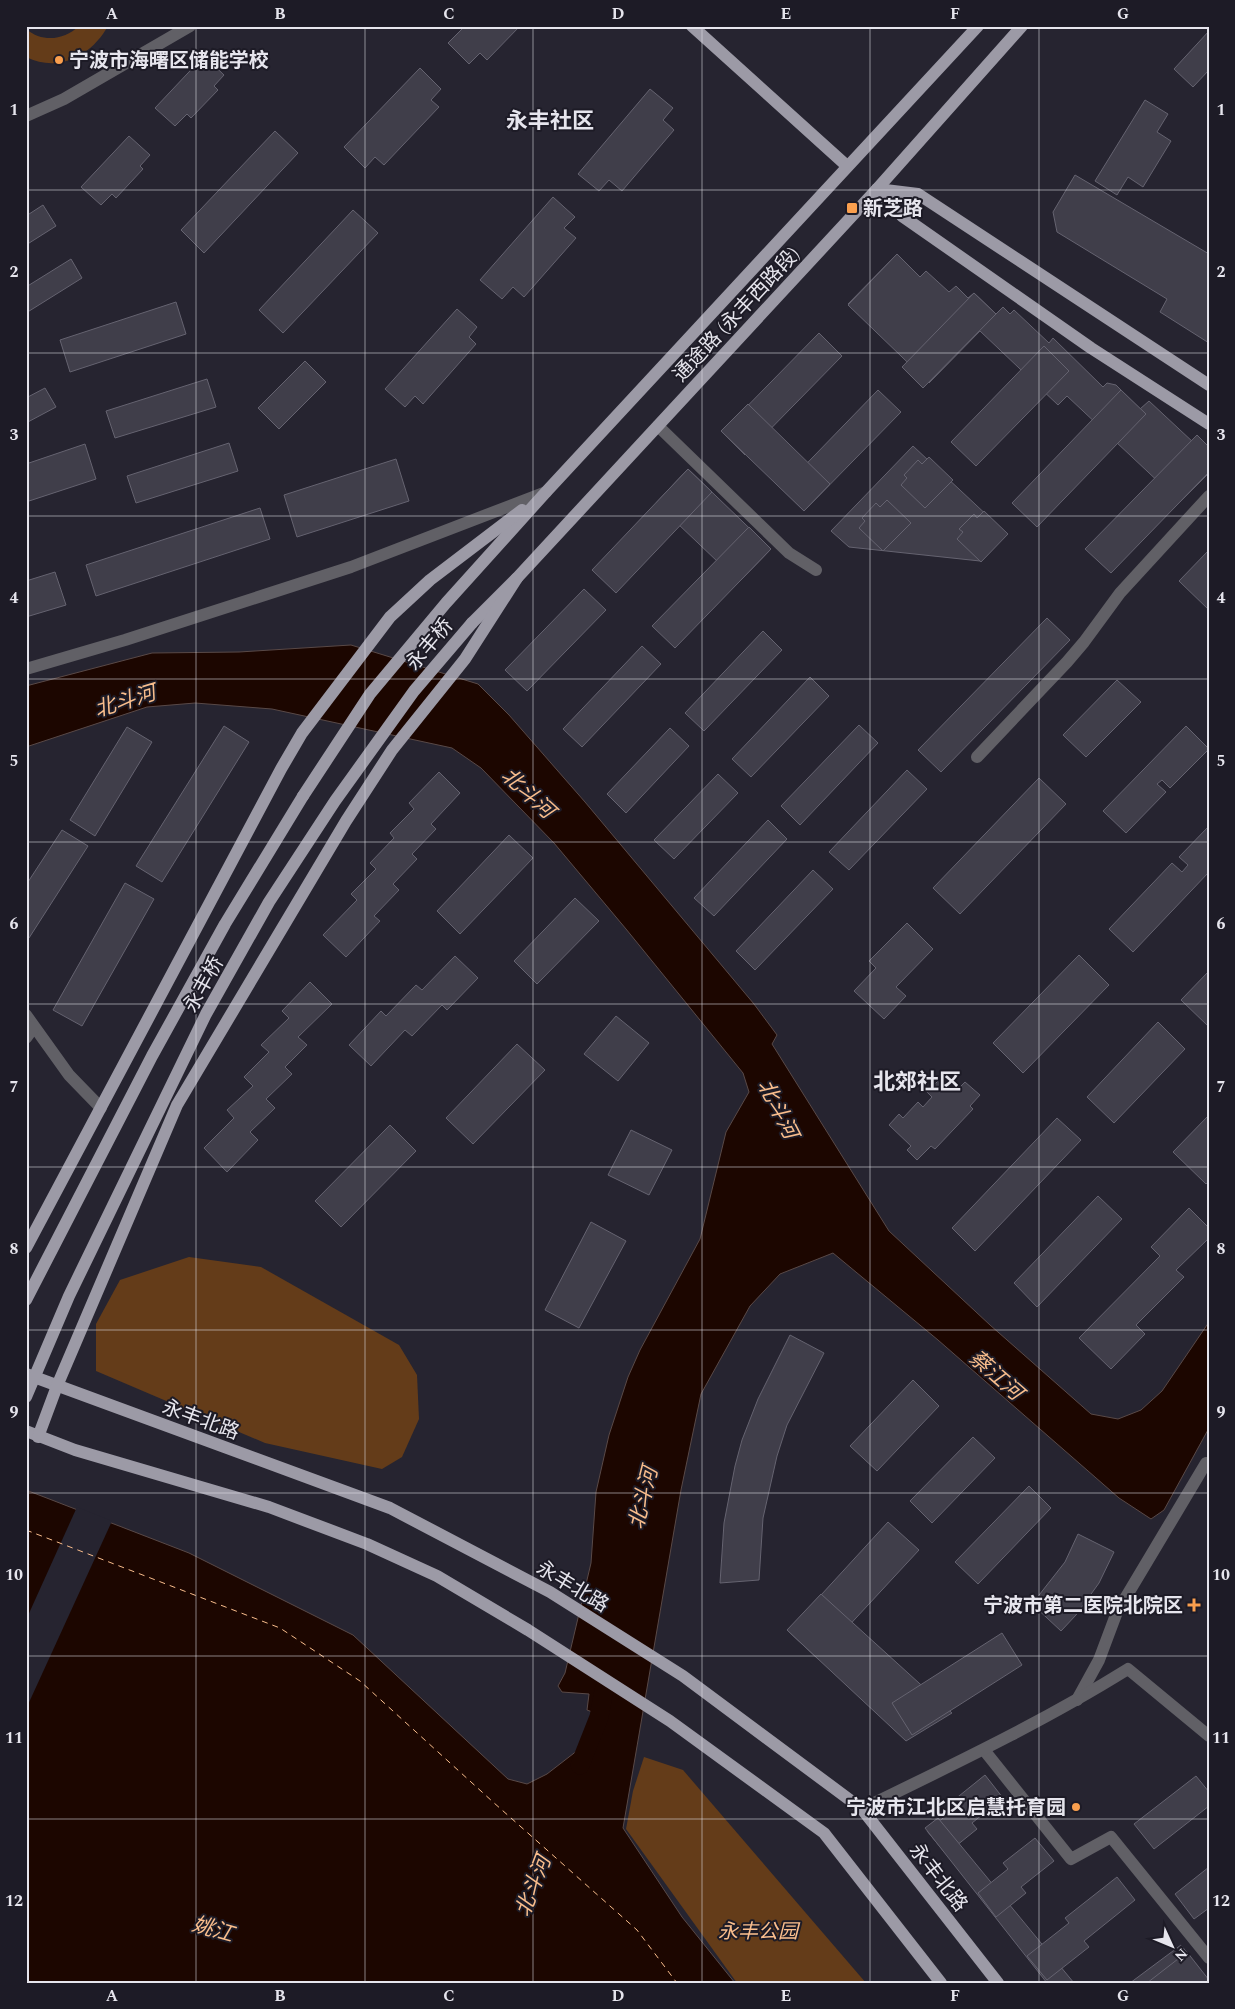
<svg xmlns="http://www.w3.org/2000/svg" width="1235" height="2009" font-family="Spectral,'Noto Sans SC',serif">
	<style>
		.green { fill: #643c19 }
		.water { fill: #1c0600; stroke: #594947 }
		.pier { fill: #262430 }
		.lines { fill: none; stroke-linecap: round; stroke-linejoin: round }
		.canal { stroke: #1c0600; stroke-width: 19 }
		.ferry { stroke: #f9bd8c; stroke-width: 1; stroke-dasharray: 6 5; stroke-linecap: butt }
		.building { fill: #403e4a; stroke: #656370 }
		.minor { stroke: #616066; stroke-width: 12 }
		.major { stroke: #9c9aa6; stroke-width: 12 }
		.major-bridge { stroke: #9c9aa6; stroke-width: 12 }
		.grid { fill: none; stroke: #e6e5ed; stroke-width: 1; stroke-opacity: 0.55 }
		.poi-dot { fill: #fa9f4e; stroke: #1d1b26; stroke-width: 2 }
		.labels { text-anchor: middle; stroke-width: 4; stroke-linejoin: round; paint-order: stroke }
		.poi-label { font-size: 20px; font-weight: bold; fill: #e6e5ed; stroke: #1d1b26; text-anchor: start }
		.street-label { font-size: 20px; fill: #e6e5ed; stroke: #1d1b26 }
		.park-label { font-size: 20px; font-style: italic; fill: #fabe8d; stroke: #1d1b26 }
		.water-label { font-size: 21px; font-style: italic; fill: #f9bd8c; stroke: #1d1b26 }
		.quarter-label { font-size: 22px; font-weight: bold; fill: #e6e5ed; stroke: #1d1b26 }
		.neatline { fill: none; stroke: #e6e5ed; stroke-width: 2 }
		.grid-label { font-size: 16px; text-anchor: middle; font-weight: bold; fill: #e6e5ed }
	</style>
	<rect width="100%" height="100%" fill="#262430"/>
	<g class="green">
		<path d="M79,26H108C91,56 59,73 26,57V29C43,43 64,40 79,26Z"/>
		<polygon points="189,1257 261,1267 399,1345 417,1375 419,1419 402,1457 382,1469 265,1443 96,1371 96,1324 120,1280"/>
		<polygon points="644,1757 683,1770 866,1983 737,1983 626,1829 633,1791"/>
	</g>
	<polygon class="water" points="351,645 478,684 509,715 585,802 754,1004 777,1035 772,1044 889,1231 990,1325 1091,1414 1118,1419 1141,1410 1162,1391 1209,1322 1209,1428 1164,1510 1151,1519 1119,1498 938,1340 833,1253 780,1274 750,1306 701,1394 681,1490 623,1828 682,1917 735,1983 26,1983 26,1490 189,1553 353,1635 508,1779 527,1784 547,1774 600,1733 606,1720 603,1716 587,1710 589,1694 562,1692 558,1686 565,1673 591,1563 596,1492 609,1435 628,1377 640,1350 700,1239 726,1132 749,1092 743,1073 626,929 554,843 481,768 452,748 272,709 195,703 147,707 26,747 26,686 152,653 239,652"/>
	<polygon class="pier" points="77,1507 112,1521 26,1709 26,1620"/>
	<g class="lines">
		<polyline class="canal" points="580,1765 599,1717 604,1690"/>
		<polyline class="ferry" points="26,1530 280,1628 360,1681 493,1802 637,1930 677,1983"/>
	</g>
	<g class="building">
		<polygon points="465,26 520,26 487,60 480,53 469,64 448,43"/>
		<polygon points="1209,31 1209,70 1193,87 1174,69"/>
		<polygon points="204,56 224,75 214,86 218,90 191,118 187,114 175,126 155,108"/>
		<polygon points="420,68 441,89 431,100 439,107 384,165 375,157 365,168 344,147"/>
		<polygon points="650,89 673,108 663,120 674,130 622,191 609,180 599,191 578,174"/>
		<polygon points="1145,100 1168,114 1157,132 1171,141 1143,187 1128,177 1117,195 1095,181"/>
		<polygon points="275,131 298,153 204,253 181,230"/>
		<polygon points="129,136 150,155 140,166 143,169 116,198 112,194 101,205 81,187"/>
		<polygon points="1075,175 1209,254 1209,343 1160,312 1167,299 1057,232 1053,212"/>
		<polygon points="553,197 575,217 564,228 576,238 524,297 513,287 502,299 480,280"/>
		<polygon points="43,205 56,226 26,245 26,216"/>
		<polygon points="353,210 378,233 283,333 259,310"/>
		<polygon points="897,254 919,276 870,325 848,304"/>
		<polygon points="897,254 920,277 926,271 949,292 956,286 968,298 974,293 996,314 1003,307 1010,314 1014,310 1049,343 1053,338 1103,387 1107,383 1116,385 1140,409 1149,401 1209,457 1209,473 1180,502 1067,396 1058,405 980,331 929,383 848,305"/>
		<polygon points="71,259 82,278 26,313 26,287"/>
		<polygon points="974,293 996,314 923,388 902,367"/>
		<polygon points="176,302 186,334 70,372 60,340"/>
		<polygon points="457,309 477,327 469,337 476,344 423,404 415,396 405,407 385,389"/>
		<polygon points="819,333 842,356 745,455 722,432"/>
		<polygon points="1044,346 1069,371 976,466 951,442"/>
		<polygon points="305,361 326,382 279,429 258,408"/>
		<polygon points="207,379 216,407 115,438 106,411"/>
		<polygon points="45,388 56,407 26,423 26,398"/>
		<polygon points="878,390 901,412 804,511 782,489"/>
		<polygon points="1121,390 1146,414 1037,527 1012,503"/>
		<polygon points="748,404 830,484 804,511 721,431"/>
		<polygon points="1197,435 1209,447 1209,472 1111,573 1085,549"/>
		<polygon points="229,443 238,471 136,503 127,476"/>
		<polygon points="85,444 96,479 26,502 26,464"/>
		<polygon points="913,446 1007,534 980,561 849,547 831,531"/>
		<polygon points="929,457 953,480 925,508 901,485 907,478 904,475 918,460 922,464"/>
		<polygon points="396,459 409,501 297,537 284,495"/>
		<polygon points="688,469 771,549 739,582 656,503"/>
		<polygon points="688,469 712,492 616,593 592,570"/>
		<polygon points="887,500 911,523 883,551 859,528 865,521 862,518 876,503 880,507"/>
		<polygon points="260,508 270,539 96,596 86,565"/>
		<polygon points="984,511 1008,534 981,562 957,539 963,532 959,529 974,514 977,518"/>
		<polygon points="749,527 771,549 675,648 652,626"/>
		<polygon points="1209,550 1209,610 1179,581"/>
		<polygon points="55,572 66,605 26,617 26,581"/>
		<polygon points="584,589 606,610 527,691 505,670"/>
		<polygon points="1047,618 1070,640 941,772 918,750"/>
		<polygon points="763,631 782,650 704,731 685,713"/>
		<polygon points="642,646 661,664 582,747 563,729"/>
		<polygon points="810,677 829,696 751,777 732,759"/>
		<polygon points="1117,680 1141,702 1086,757 1063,735"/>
		<polygon points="859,725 878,743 800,825 781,806"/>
		<polygon points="224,726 249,742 162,882 136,866"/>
		<polygon points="1186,726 1209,749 1170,788 1162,780 1157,784 1166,792 1126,833 1103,811"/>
		<polygon points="127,727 152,742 95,836 70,820"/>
		<polygon points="670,728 689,746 626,813 607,794"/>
		<polygon points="907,770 927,789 849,870 829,852"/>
		<polygon points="439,772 460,793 431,824 436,829 412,854 417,859 393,884 399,890 374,916 380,921 346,957 323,935 357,900 351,894 376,869 370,863 394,838 390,833 414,809 409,803"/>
		<polygon points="718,774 738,793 674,859 654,840"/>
		<polygon points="1039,778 1066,804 960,914 933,888"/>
		<polygon points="768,820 787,839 714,916 694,898"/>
		<polygon points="1209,826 1209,872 1133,952 1109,929 1172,863 1182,872 1188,865 1179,857"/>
		<polygon points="62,830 88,846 29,938 26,936 26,885"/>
		<polygon points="509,835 533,858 460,934 437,911"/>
		<polygon points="813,870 833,889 755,970 736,951"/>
		<polygon points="125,883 154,899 82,1026 53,1010"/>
		<polygon points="575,898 599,921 537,984 514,961"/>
		<polygon points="907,923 933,949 896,987 906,996 884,1019 854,991 876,968 869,961"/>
		<polygon points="1079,955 1109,985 1023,1073 993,1043"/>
		<polygon points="455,956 478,978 447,1010 442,1005 412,1036 405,1030 371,1066 349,1045 381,1011 386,1016 416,985 422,990"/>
		<polygon points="1209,971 1209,1025 1208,1026 1181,1000"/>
		<polygon points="310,982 332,1004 298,1037 307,1045 285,1067 292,1074 266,1099 275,1108 250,1132 258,1140 227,1172 204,1148 234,1118 227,1110 253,1086 244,1077 269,1052 261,1045 289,1018 282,1011"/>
		<polygon points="616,1016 649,1043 618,1081 584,1054"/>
		<polygon points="1158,1022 1185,1049 1114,1123 1087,1097"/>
		<polygon points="517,1044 545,1070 473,1144 446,1118"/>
		<polygon points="941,1078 955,1092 965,1082 980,1095 970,1106 973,1109 935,1149 931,1146 917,1160 907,1150 911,1146 889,1125 899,1114 903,1118 918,1102 923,1107 932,1097 927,1092"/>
		<polygon points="1209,1115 1209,1181 1206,1184 1173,1152"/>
		<polygon points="1057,1118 1081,1140 975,1251 952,1228"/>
		<polygon points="390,1125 416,1151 341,1227 315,1201"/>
		<polygon points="631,1130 672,1150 649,1195 608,1175"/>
		<polygon points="1098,1196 1122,1219 1037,1307 1014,1283"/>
		<polygon points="1189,1208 1209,1228 1209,1238 1176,1270 1184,1277 1136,1325 1145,1334 1111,1369 1079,1338 1160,1256 1151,1247"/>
		<polygon points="591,1222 626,1241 579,1328 545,1310"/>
		<polygon points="790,1335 824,1353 787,1425 777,1456 763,1518 759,1580 720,1583 724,1523 735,1466 742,1440 758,1399"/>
		<polygon points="913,1380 939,1406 877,1471 850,1446"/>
		<polygon points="973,1437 995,1458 932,1523 910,1501"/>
		<polygon points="1029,1486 1051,1508 978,1584 955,1562"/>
		<polygon points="888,1522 919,1550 818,1659 788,1631"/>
		<polygon points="1078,1534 1114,1552 1099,1583 1076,1615 1061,1631 1032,1604 1065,1562"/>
		<polygon points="821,1594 952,1713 906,1741 787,1630"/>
		<polygon points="1002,1633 1022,1665 912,1735 892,1703"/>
		<polygon points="985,1775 1003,1798 972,1823 977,1829 946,1854 927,1831 958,1806 954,1800"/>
		<polygon points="1196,1776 1209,1792 1209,1806 1154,1849 1134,1824"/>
		<polygon points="938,1818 1074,1983 1047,1983 925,1828"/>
		<polygon points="1035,1838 1054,1861 1021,1887 1026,1893 996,1917 978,1893 1008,1869 1003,1863"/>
		<polygon points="1209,1867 1209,1908 1194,1919 1175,1894"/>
		<polygon points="1117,1877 1135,1900 1084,1941 1089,1947 1047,1980 1027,1956 1069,1923 1065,1918"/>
		<polygon points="1181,1945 1201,1971 1186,1983 1130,1983"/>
		<polygon points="1187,1952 1209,1980 1209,1983 1147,1983"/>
	</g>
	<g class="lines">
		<g class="minor">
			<polyline points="26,116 64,99 190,26"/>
			<polyline points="658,426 789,553 816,570"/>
			<polyline points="26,669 125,640 351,567 546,492"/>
			<polyline points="977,757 1067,662 1084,642 1120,593 1209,496"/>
			<polyline points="26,1015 69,1075 101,1108"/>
			<polyline points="26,1038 34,1027"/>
			<polyline points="1077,1700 1099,1660 1117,1612 1206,1463"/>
			<polyline points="984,1750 1071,1859 1111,1837 1209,1958"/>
			<path d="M862,1809C952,1765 1043,1722 1128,1669L1209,1736"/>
		</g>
		<g class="major">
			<polyline points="692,26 847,166"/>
			<polyline points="877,189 902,216 1091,348 1209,424"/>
			<polyline points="877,189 918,194 1209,385"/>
			<polyline points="472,623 517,578 877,189 1022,26"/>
			<polyline points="303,796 370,694 446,603 546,492 978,26"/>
			<polyline points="26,1248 281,769 302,733 390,617 430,580 522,510"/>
			<polyline points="26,1374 390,1508 550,1592 683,1676 862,1809 998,1983"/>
			<polyline points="26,1431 75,1450 269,1507 367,1544 437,1576 528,1630 670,1721 824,1833 941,1983"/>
			<polyline points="38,1437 57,1386 177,1105 346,821 392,750 465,659 517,578"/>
		</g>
		<g class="major-bridge">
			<polyline points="26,1300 152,1056 225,924 303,796"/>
			<polyline points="26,1397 69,1296 206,1014 269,902 335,801 414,691 472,623"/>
		</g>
	</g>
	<path class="grid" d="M196,26V1983M365,26V1983M533,26V1983M702,26V1983M870,26V1983M1039,26V1983M26,190H1209M26,353H1209M26,516H1209M26,679H1209M26,842H1209M26,1004H1209M26,1167H1209M26,1330H1209M26,1493H1209M26,1656H1209M26,1819H1209"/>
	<g class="poi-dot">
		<circle cx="59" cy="60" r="5"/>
		<rect x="846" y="202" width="12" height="12" rx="2.5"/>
		<path d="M1191.5 1597.5h5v5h5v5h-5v5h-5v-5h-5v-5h5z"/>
		<circle cx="1076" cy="1807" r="5"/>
	</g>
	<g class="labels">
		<g class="poi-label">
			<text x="69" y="67">宁波市海曙区储能学校</text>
			<text x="863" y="215">新芝路</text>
			<text x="1183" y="1612" text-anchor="end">宁波市第二医院北院区</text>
			<text x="1066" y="1814" text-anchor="end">宁波市江北区启慧托育园</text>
		</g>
		<g class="street-label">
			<text transform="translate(736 314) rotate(-47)" y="7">通途路 (永丰西路段)</text>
			<text transform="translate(429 644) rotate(-50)" y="7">永丰桥</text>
			<text transform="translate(203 984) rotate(-61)" y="7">永丰桥</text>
			<text transform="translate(201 1419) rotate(20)" y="7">永丰北路</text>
			<text transform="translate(573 1586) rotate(31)" y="7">永丰北路</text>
			<text transform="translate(939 1877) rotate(52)" y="7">永丰北路</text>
		</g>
		<g class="park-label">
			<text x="758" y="1938">永丰公园</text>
		</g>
		<g class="water-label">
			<text transform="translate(125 701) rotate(-17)" y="7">北斗河</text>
			<text transform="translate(528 793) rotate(42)" y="7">北斗河</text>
			<text transform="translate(778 1109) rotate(63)" y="7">北斗河</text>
			<text transform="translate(996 1375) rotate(41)" y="7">蔡江河</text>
			<text transform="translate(643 1498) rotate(-76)" y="7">北斗河</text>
			<text transform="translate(533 1886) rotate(-69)" y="7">北斗河</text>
			<text transform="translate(213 1929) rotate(16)" y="7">姚江</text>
		</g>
		<g class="quarter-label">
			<text x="550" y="128">永丰社区</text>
			<text x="917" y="1089">北郊社区</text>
		</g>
	</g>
	<rect width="1235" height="2009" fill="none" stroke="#1d1b26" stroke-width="55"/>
	<g transform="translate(1172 1946) rotate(134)" stroke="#1d1b26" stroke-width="4" paint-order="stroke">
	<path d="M0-4L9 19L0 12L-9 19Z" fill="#e6e5ed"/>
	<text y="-8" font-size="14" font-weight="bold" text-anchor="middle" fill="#e6e5ed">N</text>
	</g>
	<rect x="28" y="28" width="1180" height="1954" class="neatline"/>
	<g class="grid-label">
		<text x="112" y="19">A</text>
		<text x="280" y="19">B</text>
		<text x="449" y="19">C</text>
		<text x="618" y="19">D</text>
		<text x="786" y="19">E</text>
		<text x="955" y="19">F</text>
		<text x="1123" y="19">G</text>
		<text x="14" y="115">1</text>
		<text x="1221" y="115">1</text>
		<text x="14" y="277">2</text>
		<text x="1221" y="277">2</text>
		<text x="14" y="440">3</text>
		<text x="1221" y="440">3</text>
		<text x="14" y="603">4</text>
		<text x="1221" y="603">4</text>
		<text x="14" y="766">5</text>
		<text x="1221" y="766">5</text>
		<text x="14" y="929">6</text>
		<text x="1221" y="929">6</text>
		<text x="14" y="1092">7</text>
		<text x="1221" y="1092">7</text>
		<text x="14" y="1254">8</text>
		<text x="1221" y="1254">8</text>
		<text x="14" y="1417">9</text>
		<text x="1221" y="1417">9</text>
		<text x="14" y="1580">10</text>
		<text x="1221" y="1580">10</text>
		<text x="14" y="1743">11</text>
		<text x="1221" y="1743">11</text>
		<text x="14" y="1906">12</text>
		<text x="1221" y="1906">12</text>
		<text x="112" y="2001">A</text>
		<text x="280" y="2001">B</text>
		<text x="449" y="2001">C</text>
		<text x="618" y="2001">D</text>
		<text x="786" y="2001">E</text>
		<text x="955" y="2001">F</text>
		<text x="1123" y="2001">G</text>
	</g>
</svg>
